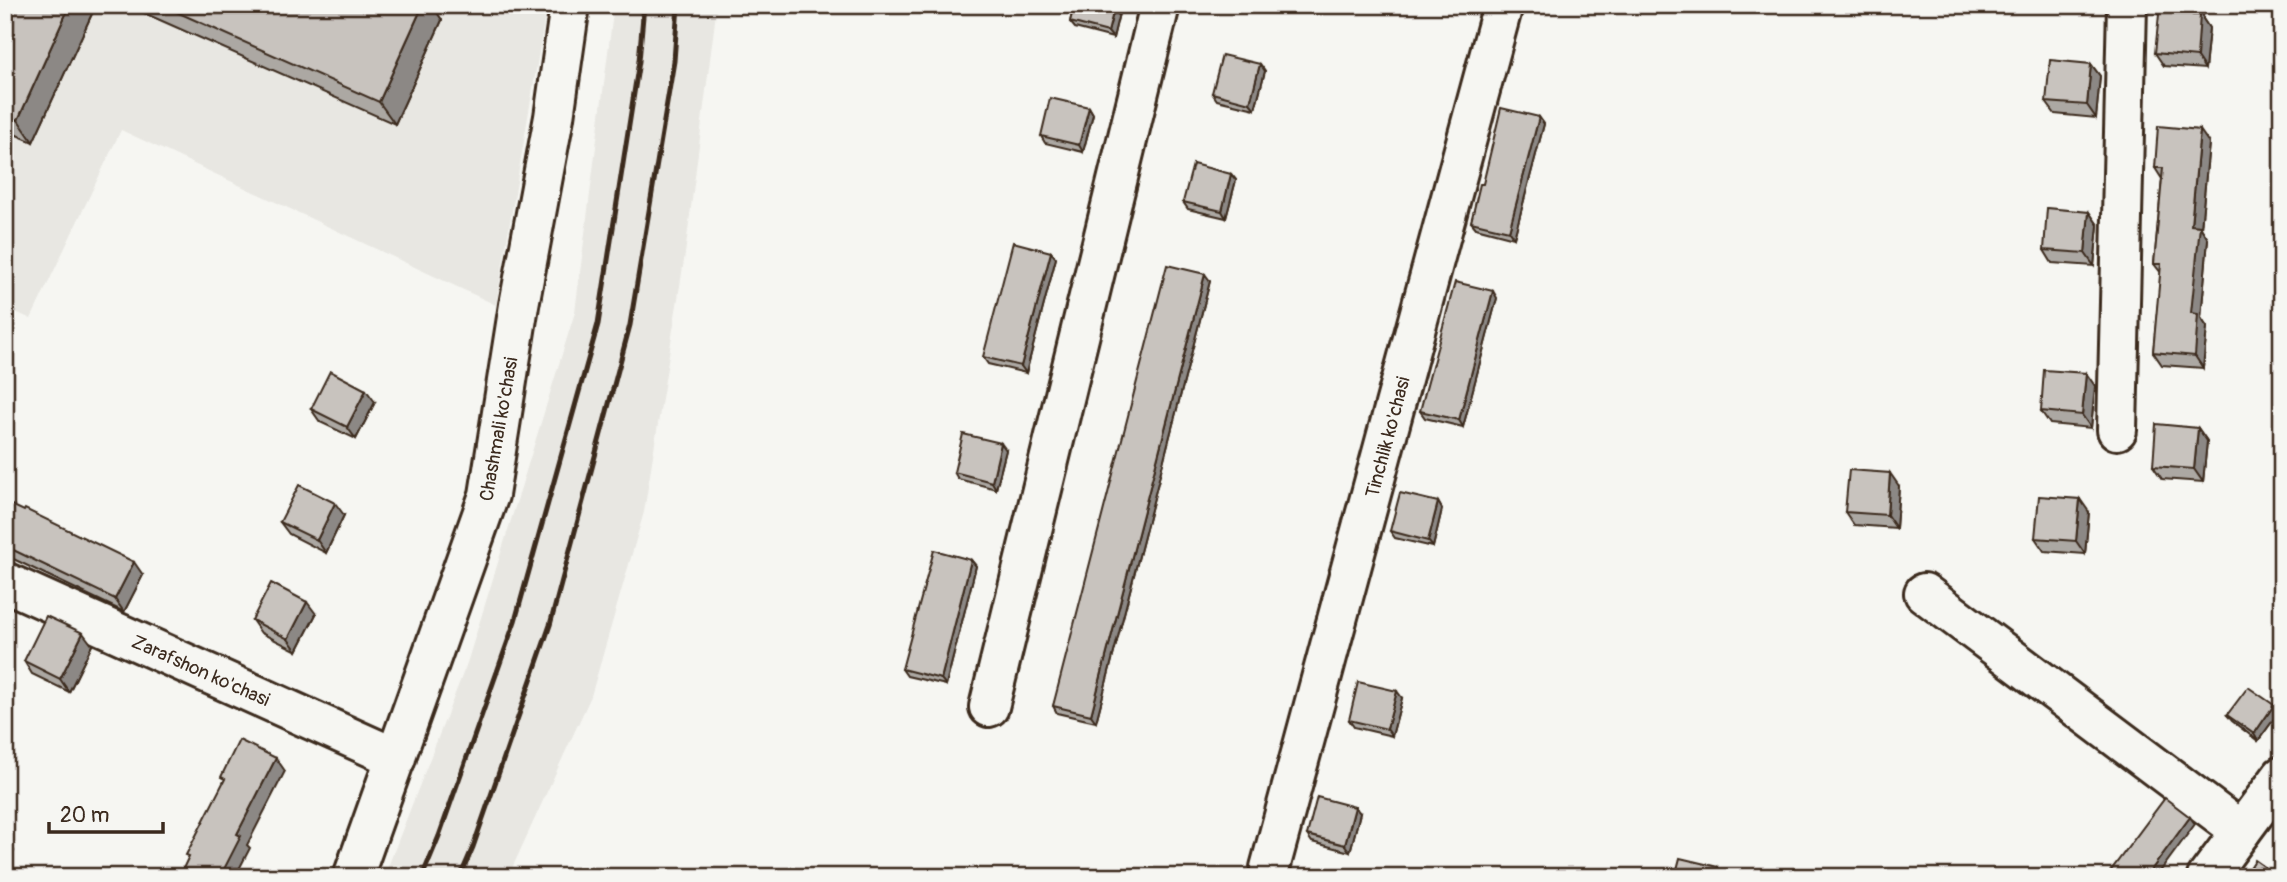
<svg xmlns="http://www.w3.org/2000/svg" width="2287" height="882" font-family="Pangolin,sans-serif">
	<style>
		.built { fill: #e8e7e2 }
		.lines { fill: none; stroke-linecap: round; stroke-linejoin: round }
		.minor-casing { stroke: #3b2a1e; stroke-width: 44 }
		.minor { stroke: #f6f6f2; stroke-width: 38 }
		.rail { stroke: #3b2a1e; stroke-width: 5 }
		.wall { fill: #aca8a3; stroke: #3b2a1e; stroke-width: 2 }
		.shaded-wall { fill: #8c8885; stroke: #3b2a1e; stroke-width: 2 }
		.building { fill: #c8c3be; stroke: #3b2a1e; stroke-width: 2 }
		.labels { text-anchor: middle; stroke-width: 5; stroke-linejoin: round; paint-order: stroke }
		.street-label { font-size: 19px; fill: #3b2a1e; stroke: #f6f6f2 }
	</style>
	<rect width="100%" height="100%" fill="#f6f6f2"/>
	<filter id="ink" filterUnits="userSpaceOnUse"><feTurbulence type="fractalNoise" baseFrequency=".0143" numOctaves="2"/><feDisplacementMap in="SourceGraphic" scale="14" xChannelSelector="R" yChannelSelector="G"/><feConvolveMatrix kernelMatrix="1 2 1 2 8 2 1 2 1" color-interpolation-filters="sRGB"/></filter>
	<g filter="url(#ink)">
		<g class="built">
			<polygon points="5,5 519,5 545,17 496,305 121,130 31,319 5,307"/>
			<polygon points="614,5 717,5 685,254 644,512 591,696 508,877 384,877 467,663 575,312"/>
		</g>
		<g class="lines">
			<g class="minor-casing">
				<g id="minor">
					<polyline points="2117,430 2127,5"/>
					<polyline points="5,582 396,758"/>
					<polyline points="1924,593 2241,831"/>
					<polyline points="989,707 1160,5"/>
					<polyline points="1270,868 1503,5"/>
					<polyline points="353,877 489,495 519,305 554,117 570,5"/>
					<polyline points="2207,877 2282,776"/>
				</g>
			</g>
			<use href="#minor" class="minor"/>
			<g class="rail">
				<polyline points="422,877 439,836 515,621 598,324 639,61 644,5"/>
				<polyline points="460,877 473,847 550,625 630,325 674,61 678,5"/>
			</g>
		</g>
		<g class="wall">
			<polygon points="5,5 96,5 33,142 5,130"/>
			<polygon points="126,5 432,5 442,20 395,124"/>
			<polygon points="1074,5 1121,5 1113,38 1075,28 1070,22"/>
			<polygon points="2203,19 2209,28 2205,69 2164,66 2155,53"/>
			<polygon points="1260,64 1265,71 1255,109 1217,100 1212,93"/>
			<polygon points="2091,64 2100,76 2096,118 2055,114 2046,102"/>
			<polygon points="1089,107 1093,114 1083,152 1045,143 1041,136"/>
			<polygon points="1539,117 1544,124 1514,238 1476,228 1471,222 1483,184"/>
			<polygon points="2209,143 2201,228 2208,239 2201,318 2207,327 2203,368 2162,365 2153,352 2161,273 2154,264 2162,179 2155,168"/>
			<polygon points="1231,174 1236,180 1226,218 1188,209 1183,202"/>
			<polygon points="2089,212 2098,225 2094,266 2052,263 2044,250"/>
			<polygon points="1056,258 1026,373 988,364 983,357"/>
			<polygon points="1210,281 1096,722 1057,713 1053,706"/>
			<polygon points="1497,298 1463,427 1425,418 1420,411"/>
			<polygon points="2095,386 2091,428 2050,424 2041,411"/>
			<polygon points="375,402 356,439 320,422 311,409"/>
			<polygon points="2198,428 2207,441 2203,482 2162,479 2153,466"/>
			<polygon points="1006,450 996,489 958,479 954,472"/>
			<polygon points="1899,486 1896,528 1854,525 1845,512"/>
			<polygon points="5,502 143,575 124,612 5,555"/>
			<polygon points="1438,502 1442,509 1433,547 1395,538 1390,531"/>
			<polygon points="2089,512 2085,554 2044,551 2035,538"/>
			<polygon points="344,515 326,553 289,534 280,522"/>
			<polygon points="971,560 976,566 946,685 907,676 902,669"/>
			<polygon points="316,614 297,651 261,633 252,620"/>
			<polygon points="92,645 69,692 32,674 24,661"/>
			<polygon points="1402,698 1392,736 1354,727 1349,720"/>
			<polygon points="2279,712 2258,741 2232,721 2227,715"/>
			<polygon points="1360,813 1350,852 1312,842 1307,835"/>
		</g>
		<g class="shaded-wall">
			<polygon points="70,5 96,5 33,142 18,120"/>
			<polygon points="423,5 432,5 442,20 395,124 379,102"/>
			<polygon points="1115,5 1121,5 1113,38 1108,32"/>
			<polygon points="2194,5 2204,5 2203,19 2209,28 2205,69 2197,57 2193,15"/>
			<polygon points="1260,64 1265,71 1255,109 1250,103"/>
			<polygon points="2091,64 2100,76 2096,118 2087,105"/>
			<polygon points="1089,107 1093,114 1083,152 1079,145"/>
			<polygon points="1539,117 1544,124 1514,238 1509,231"/>
			<polygon points="2200,130 2209,143 2201,228 2208,239 2201,318 2207,327 2203,368 2195,356 2191,313 2191,225"/>
			<polygon points="1231,174 1236,180 1226,218 1222,211"/>
			<polygon points="2089,212 2098,225 2094,266 2085,253"/>
			<polygon points="1051,252 1056,258 1026,373 1021,366"/>
			<polygon points="1205,274 1210,281 1096,722 1091,715"/>
			<polygon points="1493,291 1497,298 1463,427 1459,420"/>
			<polygon points="2086,373 2095,386 2091,428 2082,415"/>
			<polygon points="366,390 375,402 356,439 347,427"/>
			<polygon points="2198,428 2207,441 2203,482 2194,469"/>
			<polygon points="1001,443 1006,450 996,489 992,482"/>
			<polygon points="1890,473 1899,486 1896,528 1887,515"/>
			<polygon points="2080,499 2089,512 2085,554 2076,541"/>
			<polygon points="1438,502 1442,509 1433,547 1428,541"/>
			<polygon points="335,503 344,515 326,553 317,540"/>
			<polygon points="971,560 976,566 946,685 941,679"/>
			<polygon points="134,562 143,575 124,612 115,599"/>
			<polygon points="307,602 316,614 297,651 288,639"/>
			<polygon points="83,633 92,645 69,692 60,679"/>
			<polygon points="1397,691 1402,698 1392,736 1387,729"/>
			<polygon points="2274,705 2279,712 2258,741 2254,734"/>
			<polygon points="276,758 285,771 247,845 250,848 235,877 220,877 237,834"/>
			<polygon points="1355,807 1360,813 1350,852 1345,845"/>
			<polygon points="2190,817 2195,824 2156,877 2146,877"/>
			<polygon points="5,838 14,851 5,868"/>
			<polygon points="1718,867 1722,874 1722,877 1715,877"/>
		</g>
		<g class="building">
			<polygon points="5,5 70,5 18,120 5,115"/>
			<polygon points="161,5 423,5 379,102"/>
			<polygon points="1074,5 1115,5 1108,32 1070,22"/>
			<polygon points="2160,5 2194,5 2193,15 2200,15 2197,57 2155,53"/>
			<polygon points="1222,55 1260,64 1250,103 1212,93"/>
			<polygon points="2050,60 2091,64 2087,105 2046,102"/>
			<polygon points="1050,98 1089,107 1079,145 1041,136"/>
			<polygon points="1501,108 1539,117 1509,231 1471,222 1480,184 1483,184"/>
			<polygon points="2158,126 2200,130 2191,225 2200,226 2191,313 2198,314 2195,356 2153,352 2161,264 2154,264 2163,168 2155,168"/>
			<polygon points="1193,164 1231,174 1222,211 1183,202"/>
			<polygon points="2047,208 2089,212 2085,253 2044,250"/>
			<polygon points="1013,242 1051,252 1021,366 983,357"/>
			<polygon points="1167,265 1205,274 1091,715 1053,706"/>
			<polygon points="1455,282 1493,291 1459,420 1420,411"/>
			<polygon points="2044,370 2086,373 2082,415 2041,411"/>
			<polygon points="330,371 366,390 347,427 311,409"/>
			<polygon points="2156,424 2198,428 2194,469 2153,466"/>
			<polygon points="963,434 1001,443 992,482 954,472"/>
			<polygon points="1849,470 1890,473 1887,515 1845,512"/>
			<polygon points="299,485 335,503 317,540 280,522"/>
			<polygon points="1400,493 1438,502 1428,541 1390,531"/>
			<polygon points="2039,496 2080,499 2076,541 2035,538"/>
			<polygon points="5,502 24,511 25,509 134,562 115,599 5,546"/>
			<polygon points="934,550 971,560 941,679 902,669"/>
			<polygon points="271,583 307,602 288,639 252,620"/>
			<polygon points="46,616 83,633 60,679 24,661"/>
			<polygon points="1358,682 1397,691 1387,729 1349,720"/>
			<polygon points="2248,687 2274,705 2254,734 2227,715"/>
			<polygon points="239,740 276,758 237,834 241,836 220,877 179,877 189,856 186,855 225,779 221,777"/>
			<polygon points="1317,797 1355,807 1345,845 1307,835"/>
			<polygon points="2165,798 2190,817 2146,877 2106,877"/>
			<polygon points="1680,858 1718,867 1715,877 1675,877"/>
			<polygon points="2255,860 2279,877 2244,877"/>
		</g>
	</g>
	<g class="labels">
		<g class="street-label">
			<text transform="translate(498 429) rotate(-80)" y="7">Chashmali ko'chasi</text>
			<text transform="translate(1387 437) rotate(-75)" y="7">Tinchlik ko'chasi</text>
			<text transform="translate(201 670) rotate(24)" y="7">Zarafshon ko'chasi</text>
		</g>
	</g>
	<rect width="2287" height="882" fill="none" stroke="#f6f6f2" stroke-width="28"/>
	<rect x="14" y="14" width="2259" height="854" fill="none" stroke="#3b2a1e" stroke-width="2.5" filter="url(#ink)"/>
	<path d="M49 822v10h114v-10" fill="none" stroke="#3b2a1e" stroke-width="3.5"/>
	<text x="60" y="822" font-size="21" fill="#3b2a1e" stroke="#f6f6f2" stroke-width="5" paint-order="stroke">20 m</text>
</svg>
